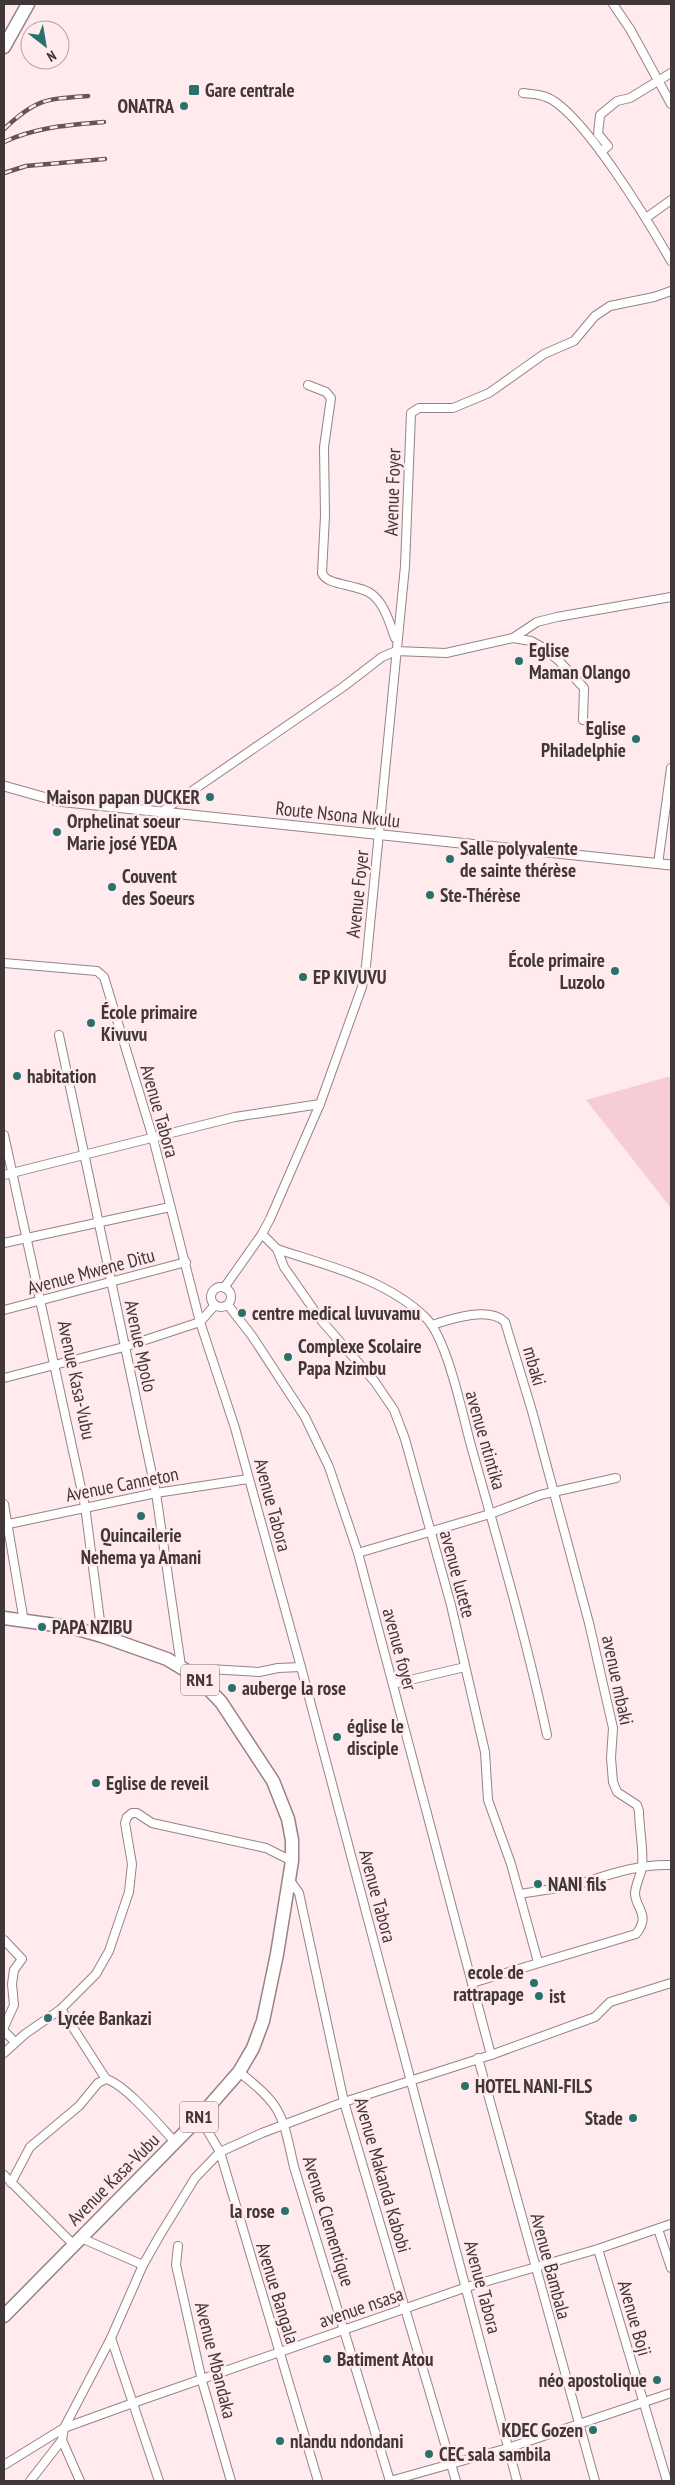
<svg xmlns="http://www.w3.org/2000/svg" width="675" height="2485" font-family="'PT Sans Narrow',sans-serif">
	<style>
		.green { fill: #f6cdd4 }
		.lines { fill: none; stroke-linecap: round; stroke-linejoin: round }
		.minor-casing { stroke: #988285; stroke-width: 10 }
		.tertiary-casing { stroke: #988285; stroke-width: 11 }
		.trunk-casing { stroke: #988285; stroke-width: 15 }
		.minor { stroke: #fff; stroke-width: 8 }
		.tertiary { stroke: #fff; stroke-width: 9 }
		.trunk { stroke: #fff; stroke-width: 12 }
		.rail-casing { stroke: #625658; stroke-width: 4.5 }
		.rail { stroke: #ffeaed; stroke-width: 2.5; stroke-dasharray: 8; stroke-linecap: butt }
		.poi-dot { fill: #29726b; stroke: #ffeaed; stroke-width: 2 }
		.labels { text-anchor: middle; stroke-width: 5; stroke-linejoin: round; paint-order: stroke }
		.shield { fill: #ffeaed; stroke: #7a6d6f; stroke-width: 1 }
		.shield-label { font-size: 18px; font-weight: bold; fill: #413739 }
		.poi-label { font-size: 19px; font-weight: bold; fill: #413739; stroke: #ffeaed; text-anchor: start }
		.street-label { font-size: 19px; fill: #413739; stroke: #ffeaed }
	</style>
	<rect width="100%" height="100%" fill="#ffeaed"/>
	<polygon class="green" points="671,1076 671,1208 586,1100"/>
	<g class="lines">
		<g class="minor-casing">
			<g id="minor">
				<polyline points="613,4 630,29 671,104"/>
				<path d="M523,93C531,94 539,94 546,97C582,110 651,226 671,261"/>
				<polyline points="601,152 608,146 598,134 600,115 617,101 630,98 671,73"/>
				<polyline points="646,218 671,200"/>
				<path d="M308,385L326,392L331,398L324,447L325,516L322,573C327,587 361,583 374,596C385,606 390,624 395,638"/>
				<polyline points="513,638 537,622 557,617 671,597"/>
				<polyline points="160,813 343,687 382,657 396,651 446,653 513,638 531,641 544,648 559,661 584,688 583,720"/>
				<polyline points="658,864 671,768"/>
				<polyline points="4,963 97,971 104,977 153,1138 200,1322 124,1347 4,1378"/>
				<polyline points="59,1035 156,1493 181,1666"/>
				<polyline points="4,1135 85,1506 102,1636"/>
				<polyline points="4,1175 235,1117 320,1104"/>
				<polyline points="262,1234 277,1249 284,1267 321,1320 375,1382 394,1410 405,1439 451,1605 485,1752 488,1800 511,1864 538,1962"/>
				<polyline points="4,1243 170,1207"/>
				<path d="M277,1249C328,1266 386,1279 426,1318C447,1339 462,1412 470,1442C497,1539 526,1636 547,1735"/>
				<circle cx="221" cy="1297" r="10"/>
				<polyline points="224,1288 262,1234 270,1219 320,1104 362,987 366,966 405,566 411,413 419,408 453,408 489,393 544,354 574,341 595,316 610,306 654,297 671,291"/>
				<polyline points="215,1305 200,1322 235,1428 301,1667 517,2481"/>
				<polyline points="228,1305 252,1336 305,1417 329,1467 358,1553 491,2055"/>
				<polyline points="4,1310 186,1262"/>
				<path d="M432,1325C451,1319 489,1306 505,1322L532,1411L589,1623L613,1728L611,1758L613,1782L617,1792L637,1805L639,1811C639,1829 644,1849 642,1867C641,1875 635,1885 635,1894C636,1909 651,1915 636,1934L472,1983"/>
				<polyline points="4,1504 24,1622"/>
				<polyline points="4,1525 156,1493 248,1479"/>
				<polyline points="358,1553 490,1514 540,1495 616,1478"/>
				<polyline points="197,1677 199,1672 209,1669 259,1672 278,1668 301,1667"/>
				<polyline points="393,1684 465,1667"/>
				<polyline points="289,1879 299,1893 344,2102 456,2481"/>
				<path d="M520,1894C543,1890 567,1888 589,1881C616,1872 643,1864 671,1865"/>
				<polyline points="4,1940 22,1959 14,1970 12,1984 14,2005 4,2027"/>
				<path d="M61,2009L106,2079C125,2084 160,2126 175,2142"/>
				<polyline points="4,2031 15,2042"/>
				<polyline points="4,2053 25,2034 61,2009 96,1974 109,1951 129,1892 132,1864 125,1823 127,1817 132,1813 137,1813 152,1823 266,1848 292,1861"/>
				<polyline points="478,2058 595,2481"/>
				<path d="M239,2072C283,2106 282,2114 294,2167L390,2481"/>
				<polyline points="197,2120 207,2130 220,2152 318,2481"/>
				<polyline points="4,2175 74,2245"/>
				<polyline points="11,2183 30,2147 79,2106 98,2083 106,2079"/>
				<polyline points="658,2229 671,2268"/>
				<polyline points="81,2238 143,2265"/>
				<polyline points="178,2246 176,2265 202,2381 231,2481"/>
				<polyline points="598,2249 667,2481"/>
				<polyline points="111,2338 159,2481"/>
				<polyline points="62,2440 80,2481"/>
				<polyline points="4,2465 64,2428 133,2403 467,2287 598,2249 671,2224"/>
				<polyline points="30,2481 62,2440 64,2428 111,2338 143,2265 160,2235 195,2178 220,2152 262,2133 344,2102 491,2055 595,2017 610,2002 671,1983"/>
				<polyline points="390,2481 508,2448 671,2393"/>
			</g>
		</g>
		<g class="tertiary-casing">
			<polyline id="tertiary" points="4,786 57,801 671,865"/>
		</g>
		<g class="trunk-casing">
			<g id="trunk">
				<polyline points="4,47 28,4"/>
				<polyline points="4,1618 70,1627 102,1636 167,1659 197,1677 221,1702 273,1781 288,1819 292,1840 292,1861 277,1954 263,2021 253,2048 239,2072 197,2120 4,2316"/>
			</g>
		</g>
		<use href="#minor" class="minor"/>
		<use href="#tertiary" class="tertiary"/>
		<use href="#trunk" class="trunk"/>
		<g class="rail-casing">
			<g id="rail">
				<path d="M4,129C36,99 45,99 88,96"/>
				<path d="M4,142C36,127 69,125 104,122"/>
				<polyline points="4,173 26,166 105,159"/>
			</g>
		</g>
		<use href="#rail" class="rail"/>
	</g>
	<g class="poi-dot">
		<rect x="188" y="84" width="12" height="12" rx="2.5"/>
		<circle cx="184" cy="106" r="5"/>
		<circle cx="519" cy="661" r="5"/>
		<circle cx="636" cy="739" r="5"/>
		<circle cx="210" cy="797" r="5"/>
		<circle cx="57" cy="832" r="5"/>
		<circle cx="450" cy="859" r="5"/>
		<circle cx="112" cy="887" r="5"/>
		<circle cx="430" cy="895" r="5"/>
		<circle cx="615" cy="971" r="5"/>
		<circle cx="303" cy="977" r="5"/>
		<circle cx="91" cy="1023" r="5"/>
		<circle cx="17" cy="1076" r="5"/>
		<circle cx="242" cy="1313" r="5"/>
		<circle cx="288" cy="1357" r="5"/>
		<circle cx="141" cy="1516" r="5"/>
		<circle cx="42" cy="1627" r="5"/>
		<circle cx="232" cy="1688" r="5"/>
		<circle cx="337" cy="1737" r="5"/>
		<circle cx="96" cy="1783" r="5"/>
		<circle cx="538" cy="1884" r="5"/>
		<circle cx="534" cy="1983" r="5"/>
		<circle cx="539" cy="1996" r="5"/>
		<circle cx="48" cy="2018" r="5"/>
		<circle cx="465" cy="2086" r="5"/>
		<circle cx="633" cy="2118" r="5"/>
		<circle cx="285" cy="2211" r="5"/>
		<circle cx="327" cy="2359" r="5"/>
		<circle cx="657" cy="2380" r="5"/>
		<circle cx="593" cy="2430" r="5"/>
		<circle cx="280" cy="2441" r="5"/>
		<circle cx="429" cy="2454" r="5"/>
	</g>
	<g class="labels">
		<g class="shield">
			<rect x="181" y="1664.5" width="38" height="31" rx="4"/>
			<rect x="180" y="2101.5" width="38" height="31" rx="4"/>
		</g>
		<g class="shield-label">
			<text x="200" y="1686">RN1</text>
			<text x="199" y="2123">RN1</text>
		</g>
		<g class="poi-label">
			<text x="205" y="97">Gare centrale</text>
			<text x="174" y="113" text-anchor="end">ONATRA</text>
			<text x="529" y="657">Eglise<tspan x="529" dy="22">Maman Olango</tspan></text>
			<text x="626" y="735" text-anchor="end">Eglise<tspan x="626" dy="22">Philadelphie</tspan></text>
			<text x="200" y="804" text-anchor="end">Maison papan DUCKER</text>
			<text x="67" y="828">Orphelinat soeur<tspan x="67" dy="22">Marie josé YEDA</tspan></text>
			<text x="460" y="855">Salle polyvalente<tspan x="460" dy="22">de sainte thérèse</tspan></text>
			<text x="122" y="883">Couvent<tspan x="122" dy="22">des Soeurs</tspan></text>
			<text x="440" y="902">Ste-Thérèse</text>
			<text x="605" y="967" text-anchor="end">École primaire<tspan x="605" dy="22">Luzolo</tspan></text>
			<text x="313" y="984">EP KIVUVU</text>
			<text x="101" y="1019">École primaire<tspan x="101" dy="22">Kivuvu</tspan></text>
			<text x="27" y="1083">habitation</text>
			<text x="252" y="1320">centre medical luvuvamu</text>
			<text x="298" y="1353">Complexe Scolaire<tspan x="298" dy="22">Papa Nzimbu</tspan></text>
			<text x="141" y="1542" text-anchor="middle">Quincailerie<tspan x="141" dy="22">Nehema ya Amani</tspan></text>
			<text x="52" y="1634">PAPA NZIBU</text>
			<text x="242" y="1695">auberge la rose</text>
			<text x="347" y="1733">église le<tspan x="347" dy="22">disciple</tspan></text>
			<text x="106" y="1790">Eglise de reveil</text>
			<text x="548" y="1891">NANI fils</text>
			<text x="524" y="1979" text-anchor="end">ecole de<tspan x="524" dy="22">rattrapage</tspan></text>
			<text x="549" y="2003">ist</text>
			<text x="58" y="2025">Lycée Bankazi</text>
			<text x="475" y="2093">HOTEL NANI-FILS</text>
			<text x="623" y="2125" text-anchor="end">Stade</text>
			<text x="275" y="2218" text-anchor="end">la rose</text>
			<text x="337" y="2366">Batiment Atou</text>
			<text x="647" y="2387" text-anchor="end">néo apostolique</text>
			<text x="583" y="2437" text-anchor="end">KDEC Gozen</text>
			<text x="290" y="2448">nlandu ndondani</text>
			<text x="439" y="2461">CEC sala sambila</text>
		</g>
		<g class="street-label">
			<text transform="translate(392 492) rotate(-88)" y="7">Avenue Foyer</text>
			<text transform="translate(338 814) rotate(6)" y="7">Route Nsona Nkulu</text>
			<text transform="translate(357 894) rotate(-84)" y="7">Avenue Foyer</text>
			<text transform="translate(160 1111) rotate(74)" y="7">Avenue Tabora</text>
			<text transform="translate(91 1271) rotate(-15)" y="7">Avenue Mwene Ditu</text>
			<text transform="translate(141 1346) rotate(78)" y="7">Avenue Mpolo</text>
			<text transform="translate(535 1366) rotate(74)" y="7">mbaki</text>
			<text transform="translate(77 1380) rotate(78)" y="7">Avenue Kasa-Vubu</text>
			<text transform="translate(486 1440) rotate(74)" y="7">avenue ntintika</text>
			<text transform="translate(122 1484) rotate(-11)" y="7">Avenue Canneton</text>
			<text transform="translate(273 1505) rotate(75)" y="7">Avenue Tabora</text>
			<text transform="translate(458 1574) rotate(75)" y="7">avenue lutete</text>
			<text transform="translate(400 1649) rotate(75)" y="7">avenue foyer</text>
			<text transform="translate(618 1680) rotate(78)" y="7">avenue mbaki</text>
			<text transform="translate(378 1896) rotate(75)" y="7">Avenue Tabora</text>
			<text transform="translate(383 2175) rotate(74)" y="7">Avenue Makanda Kabobi</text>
			<text transform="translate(113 2179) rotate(-45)" y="7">Avenue Kasa-Vubu</text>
			<text transform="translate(329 2221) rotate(73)" y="7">Avenue Clementique</text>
			<text transform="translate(551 2266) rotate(75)" y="7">Avenue Bambala</text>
			<text transform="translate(483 2287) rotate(75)" y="7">Avenue Tabora</text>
			<text transform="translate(278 2293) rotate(73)" y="7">Avenue Bangala</text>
			<text transform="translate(361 2307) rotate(-19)" y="7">avenue nsasa</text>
			<text transform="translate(635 2318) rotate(74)" y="7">Avenue Boji</text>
			<text transform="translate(216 2360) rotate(76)" y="7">Avenue Mbandaka</text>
		</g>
	</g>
	<rect width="675" height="2485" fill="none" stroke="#413739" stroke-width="10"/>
	<g transform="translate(45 45) rotate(149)"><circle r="24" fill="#ffeaed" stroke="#b3a2a5"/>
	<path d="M0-4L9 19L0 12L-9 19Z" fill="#29726b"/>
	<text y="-8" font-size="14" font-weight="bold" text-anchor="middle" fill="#413739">N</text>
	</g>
</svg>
